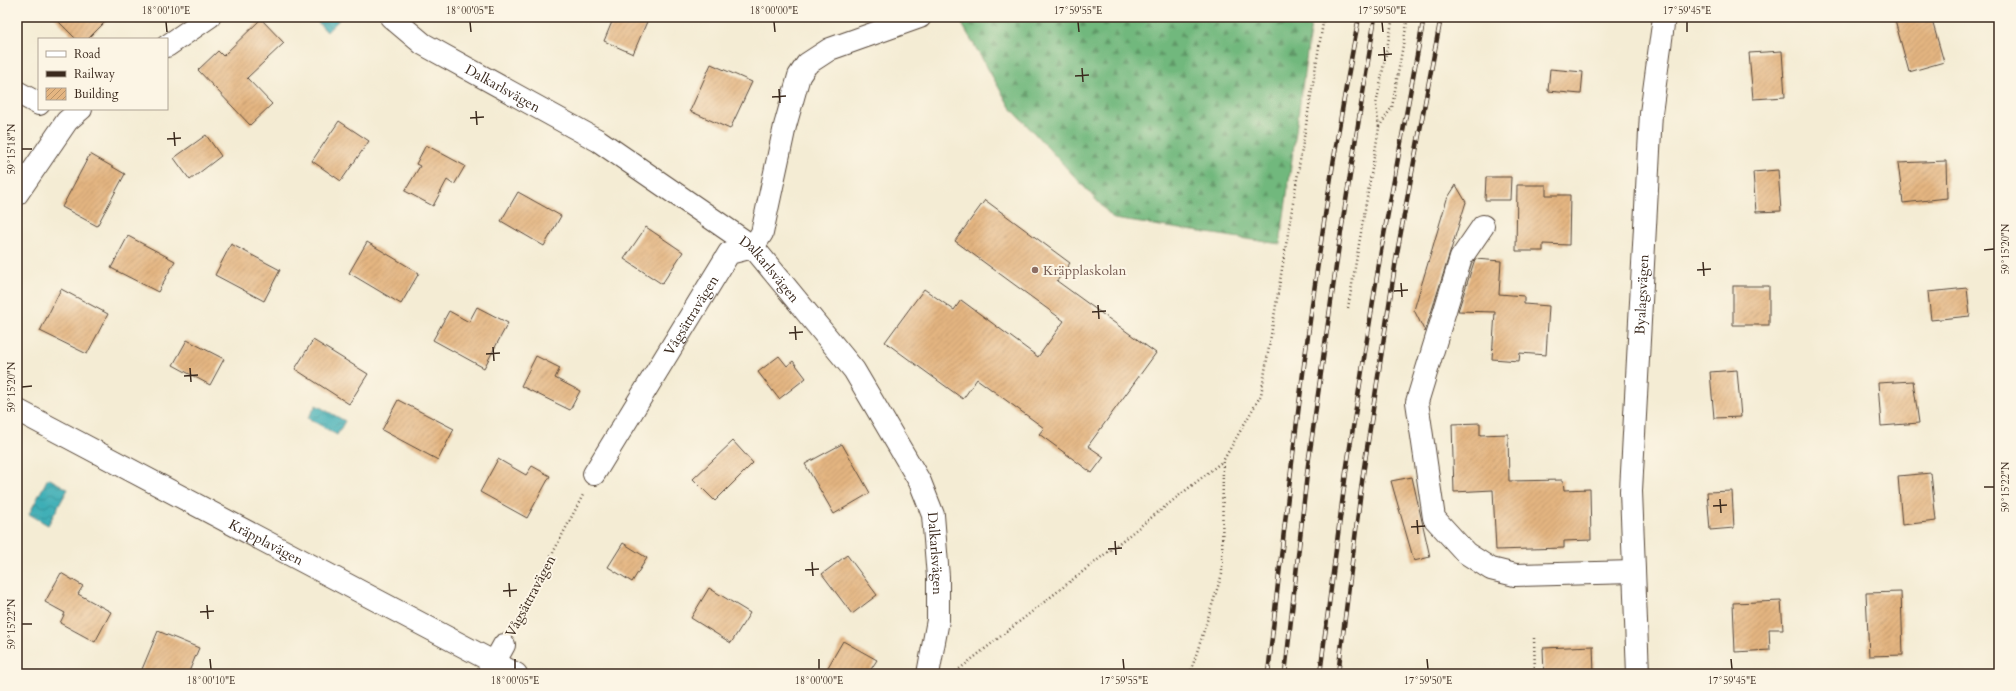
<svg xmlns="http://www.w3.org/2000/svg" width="2016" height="691" font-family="Cardo,serif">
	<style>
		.forest { fill: url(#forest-firs); stroke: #56714e }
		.water { fill: url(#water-waves); stroke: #3c6c6a }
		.building { fill: url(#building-hatch) }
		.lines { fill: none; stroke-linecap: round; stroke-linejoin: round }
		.minor-casing { stroke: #574739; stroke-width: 24 }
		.path { stroke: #574739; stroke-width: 2.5; stroke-dasharray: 1 3; stroke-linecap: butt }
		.minor { stroke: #fff; stroke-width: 22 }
		.rail-casing { stroke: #3b2a1e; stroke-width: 4.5 }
		.rail { stroke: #fcf5e5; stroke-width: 3; stroke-dasharray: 9; stroke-linecap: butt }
		.ticks { fill: none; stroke: #3b2a1e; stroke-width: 1.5 }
		.education-dot { fill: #8d6e63; stroke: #fcf5e5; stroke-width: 1.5 }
		.labels { text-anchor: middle; stroke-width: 4; stroke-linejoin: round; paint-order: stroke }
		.street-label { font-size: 14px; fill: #3b2a1e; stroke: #fcf5e5 }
		.education-label { font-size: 14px; fill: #785e54; stroke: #fcf5e5; text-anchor: start }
		.neatline { fill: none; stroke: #3b2a1e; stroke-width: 1.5 }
		.ticks-label { font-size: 10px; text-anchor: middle; fill: #3b2a1e }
	</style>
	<defs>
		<pattern id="forest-firs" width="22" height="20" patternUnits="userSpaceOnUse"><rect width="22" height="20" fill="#71b87d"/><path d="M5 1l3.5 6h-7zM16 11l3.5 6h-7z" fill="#5e9666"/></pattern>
		<pattern id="water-waves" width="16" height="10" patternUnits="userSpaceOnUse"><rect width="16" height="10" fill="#3daeb6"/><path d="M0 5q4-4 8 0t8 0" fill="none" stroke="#348e93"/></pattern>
		<pattern id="building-hatch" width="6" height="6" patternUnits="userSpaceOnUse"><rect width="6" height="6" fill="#e4b581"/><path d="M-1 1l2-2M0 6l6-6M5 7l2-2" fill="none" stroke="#ba9369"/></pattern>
	</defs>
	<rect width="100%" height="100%" fill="#fcf5e5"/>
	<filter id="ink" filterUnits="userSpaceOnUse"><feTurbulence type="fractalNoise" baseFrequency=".025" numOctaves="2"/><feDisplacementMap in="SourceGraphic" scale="8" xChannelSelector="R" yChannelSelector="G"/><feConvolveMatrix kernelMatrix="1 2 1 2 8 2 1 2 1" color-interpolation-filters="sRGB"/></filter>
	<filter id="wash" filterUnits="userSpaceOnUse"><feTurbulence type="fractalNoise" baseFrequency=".012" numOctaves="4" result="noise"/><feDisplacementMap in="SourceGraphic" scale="16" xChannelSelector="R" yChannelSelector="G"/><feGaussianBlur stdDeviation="0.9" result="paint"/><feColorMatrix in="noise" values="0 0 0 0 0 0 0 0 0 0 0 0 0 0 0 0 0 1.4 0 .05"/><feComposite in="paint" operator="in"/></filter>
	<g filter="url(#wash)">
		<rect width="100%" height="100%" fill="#f4ecd4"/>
		<polygon class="forest" points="958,17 1312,17 1280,244 1114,219 1010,107"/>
		<g class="water">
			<polygon points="313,17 336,17 339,20 327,32"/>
			<polygon points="316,405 345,421 337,435 308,418"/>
			<polygon points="48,478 68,489 48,525 29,514"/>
		</g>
		<g id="blocks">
			<g class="building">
				<polygon points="54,17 110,17 88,39 76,39"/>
				<polygon points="614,17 649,17 633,54 604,41"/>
				<polygon points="1894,17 1931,17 1944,62 1909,72"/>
				<polygon points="261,19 284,43 247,78 272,104 250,125 198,70 218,51 223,56"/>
				<polygon points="1782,51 1785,97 1753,99 1749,53"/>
				<polygon points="711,64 752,82 730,129 690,111"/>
				<polygon points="1550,69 1583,72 1581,94 1548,91"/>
				<polygon points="339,121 369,141 341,181 312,161"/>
				<polygon points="206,135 221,156 190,180 174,158"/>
				<polygon points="426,145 465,166 454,185 447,180 433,206 405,191 420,166 416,164"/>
				<polygon points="90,154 125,174 97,226 62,207"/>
				<polygon points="1946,161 1947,198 1903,203 1898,163"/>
				<polygon points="1778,170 1781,211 1756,212 1753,172"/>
				<polygon points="1486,177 1511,177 1510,200 1485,200"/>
				<polygon points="1456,185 1466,202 1425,332 1414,310 1447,199"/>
				<polygon points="1517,185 1546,185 1546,195 1570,195 1569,245 1543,244 1543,251 1516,251"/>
				<polygon points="518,192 561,216 544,246 501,221"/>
				<polygon points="985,200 1070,263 1057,281 1156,353 1088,446 1104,457 1092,473 1039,434 1044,428 977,379 963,399 885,342 924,289 954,310 961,300 1038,357 1064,321 955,241"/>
				<polygon points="646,227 683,252 662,284 624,259"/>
				<polygon points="128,236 175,261 158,292 111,268"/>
				<polygon points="367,242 419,273 401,304 349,273"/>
				<polygon points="231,244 280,270 264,301 215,275"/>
				<polygon points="1475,259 1501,261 1499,294 1524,296 1524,304 1549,306 1546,355 1520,353 1519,361 1492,359 1495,312 1458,311"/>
				<rect x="1733" y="286" width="36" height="39"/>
				<polygon points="1967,288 1970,316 1931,320 1928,292"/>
				<polygon points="61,289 108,314 87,354 40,331"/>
				<polygon points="477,307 508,323 484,368 433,340 449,311 469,322"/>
				<polygon points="187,340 224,359 210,385 173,365"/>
				<polygon points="313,340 368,374 349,404 295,369"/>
				<polygon points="536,356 560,368 555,378 580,391 570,410 521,386"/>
				<polygon points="779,356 787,366 793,361 806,378 779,399 758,372"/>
				<polygon points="1737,370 1741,417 1714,418 1710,372"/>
				<polygon points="1913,381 1919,423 1881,426 1878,383"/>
				<polygon points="398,400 454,429 438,460 382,430"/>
				<polygon points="1480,423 1480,435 1508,434 1509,481 1563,480 1564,490 1590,489 1591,540 1564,541 1564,548 1496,550 1493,490 1454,492 1452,424"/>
				<polygon points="733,441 753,463 715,501 693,479"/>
				<polygon points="842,444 870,493 834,514 805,464"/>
				<polygon points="498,459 526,475 532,466 550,476 527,518 480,492"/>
				<polygon points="1931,473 1936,521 1902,525 1898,476"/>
				<polygon points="1412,477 1430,557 1414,561 1391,481"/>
				<polygon points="1732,491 1734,528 1710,530 1707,492"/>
				<polygon points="623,543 647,558 632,582 608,567"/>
				<polygon points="847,555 877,595 852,614 822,574"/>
				<polygon points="61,573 83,586 78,594 111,612 95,642 60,623 65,613 45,602"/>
				<polygon points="709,588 750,613 731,643 691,618"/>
				<polygon points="1901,592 1903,655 1869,656 1866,593"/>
				<polygon points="1781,601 1783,629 1769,629 1770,650 1735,652 1733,603"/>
				<polygon points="158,631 199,648 188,674 140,674"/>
				<polygon points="843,641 877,660 868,674 824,674"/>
				<polygon points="1593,646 1594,674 1544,674 1543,648"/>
			</g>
		</g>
	</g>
	<g filter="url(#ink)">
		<use href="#blocks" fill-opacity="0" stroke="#574739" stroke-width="1"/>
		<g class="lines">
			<g class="minor-casing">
				<g id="minor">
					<path id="s1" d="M391,17L423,44L599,141L753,247L854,370L920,482L933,515L938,577V620L928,674"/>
					<polyline points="167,46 209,17"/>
					<polyline points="17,92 39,104"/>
					<polyline points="17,194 67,121 81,109"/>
					<polyline points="1483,226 1461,258 1417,402 1434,518 1466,553 1491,569 1515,575 1634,572"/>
					<path id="s2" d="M17,410L516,674"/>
					<path id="s3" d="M594,474L729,253L753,247L762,233L785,126L799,76L807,64L830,49L920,17"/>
					<polyline points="488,674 504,645"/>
					<path id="s4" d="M1638,674L1631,491L1651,113L1664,17"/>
				</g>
			</g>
			<g class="path">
				<polyline points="1379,127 1392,107 1408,17"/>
				<polyline points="1348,308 1379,128 1376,105 1393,17"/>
				<polyline points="516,624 583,495"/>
				<polyline points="1534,638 1535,674"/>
				<polyline points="953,674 1223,461"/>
				<polyline points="1190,674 1222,574 1223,461 1261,395 1324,17"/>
			</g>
			<use href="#minor" class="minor"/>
			<g class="rail-casing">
				<g id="rail">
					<path d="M1268,674C1292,454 1317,234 1359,17"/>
					<polyline points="1285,674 1308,465 1339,245 1375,17"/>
					<polyline points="1320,674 1346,472 1381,251 1424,17"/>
					<polyline points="1338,674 1363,474 1397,253 1441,17"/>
				</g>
			</g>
			<use href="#rail" class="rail"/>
		</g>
	</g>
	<path class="ticks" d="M166,22L167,32M470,22L471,32M774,22L775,32M1078,22L1079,32M1382,22L1383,32M1687,22V32M1384,47L1385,61M1378,55L1392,54M1082,68L1083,82M1075,76L1089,75M779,89L780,103M772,97L786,96M476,111L477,125M470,118L484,117M174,132L175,146M167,139L181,138M22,149H32M1984,250L1994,249M1703,262L1704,276M1697,270L1711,269M1401,283L1402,297M1394,291L1408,290M1098,305L1099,319M1092,312L1106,311M795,326L796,340M789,333L803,332M493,347L494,361M486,354L500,353M190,368L191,382M184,376L198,375M22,387L32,386M1984,487H1994M1720,499L1721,513M1713,506L1727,505M1417,520L1418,534M1411,527L1425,526M1115,541L1116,555M1108,549L1122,548M812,562L813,576M805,570L819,569M509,583L510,597M503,591L517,590M207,605L208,619M200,612L214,611M22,624H32M210,659L211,669M515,659V669M819,659V669M1123,659L1124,669M1427,659L1428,669M1731,659L1732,669"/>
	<circle class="education-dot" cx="1035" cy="270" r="4"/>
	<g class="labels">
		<g class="street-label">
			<text dy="5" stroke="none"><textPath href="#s1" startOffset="133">Dalkarlsvägen</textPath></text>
			<text dy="5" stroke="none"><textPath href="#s1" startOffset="457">Dalkarlsvägen</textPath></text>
			<text dy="5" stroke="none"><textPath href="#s4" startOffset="380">Byalagsvägen</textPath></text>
			<text dy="5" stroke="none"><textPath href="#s3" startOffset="186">Vågsättravägen</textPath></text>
			<text dy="5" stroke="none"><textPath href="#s2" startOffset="282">Kräpplavägen</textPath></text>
			<text dy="5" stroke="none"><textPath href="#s1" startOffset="793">Dalkarlsvägen</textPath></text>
			<text transform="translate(530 596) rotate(-62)" y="5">Vågsättravägen</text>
		</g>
		<g class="education-label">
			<text x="1043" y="275">Kräpplaskolan</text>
		</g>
	</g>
	<rect width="2016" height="691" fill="none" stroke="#fcf5e5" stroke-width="44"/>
	<rect x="38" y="38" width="130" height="72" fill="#fcf5e5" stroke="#afa495"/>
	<rect x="46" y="51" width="20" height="6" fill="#ffffff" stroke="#afa495"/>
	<text x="74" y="58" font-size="12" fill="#3b2a1e">Road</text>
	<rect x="46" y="71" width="20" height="6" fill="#3b2a1e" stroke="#afa495"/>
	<text x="74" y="78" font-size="12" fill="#3b2a1e">Railway</text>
	<rect x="46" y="88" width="20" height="12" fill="url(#building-hatch)" stroke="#afa495"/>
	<text x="74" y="98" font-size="12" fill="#3b2a1e">Building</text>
	<rect x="22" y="22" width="1972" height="647" class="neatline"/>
	<g class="ticks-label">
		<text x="166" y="14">18°00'10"E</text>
		<text x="470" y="14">18°00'05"E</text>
		<text x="774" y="14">18°00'00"E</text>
		<text x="1078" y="14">17°59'55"E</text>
		<text x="1382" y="14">17°59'50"E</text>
		<text x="1687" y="14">17°59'45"E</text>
		<text transform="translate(11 149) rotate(-90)" y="4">59°15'18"N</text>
		<text transform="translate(2005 249) rotate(-90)" y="4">59°15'20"N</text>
		<text transform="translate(11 387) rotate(-90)" y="4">59°15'20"N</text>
		<text transform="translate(2005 487) rotate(-90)" y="4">59°15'22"N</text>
		<text transform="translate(11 624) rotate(-90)" y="4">59°15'22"N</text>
		<text x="211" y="684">18°00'10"E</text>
		<text x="515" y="684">18°00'05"E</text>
		<text x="819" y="684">18°00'00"E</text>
		<text x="1124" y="684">17°59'55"E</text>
		<text x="1428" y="684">17°59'50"E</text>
		<text x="1732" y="684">17°59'45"E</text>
	</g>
</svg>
